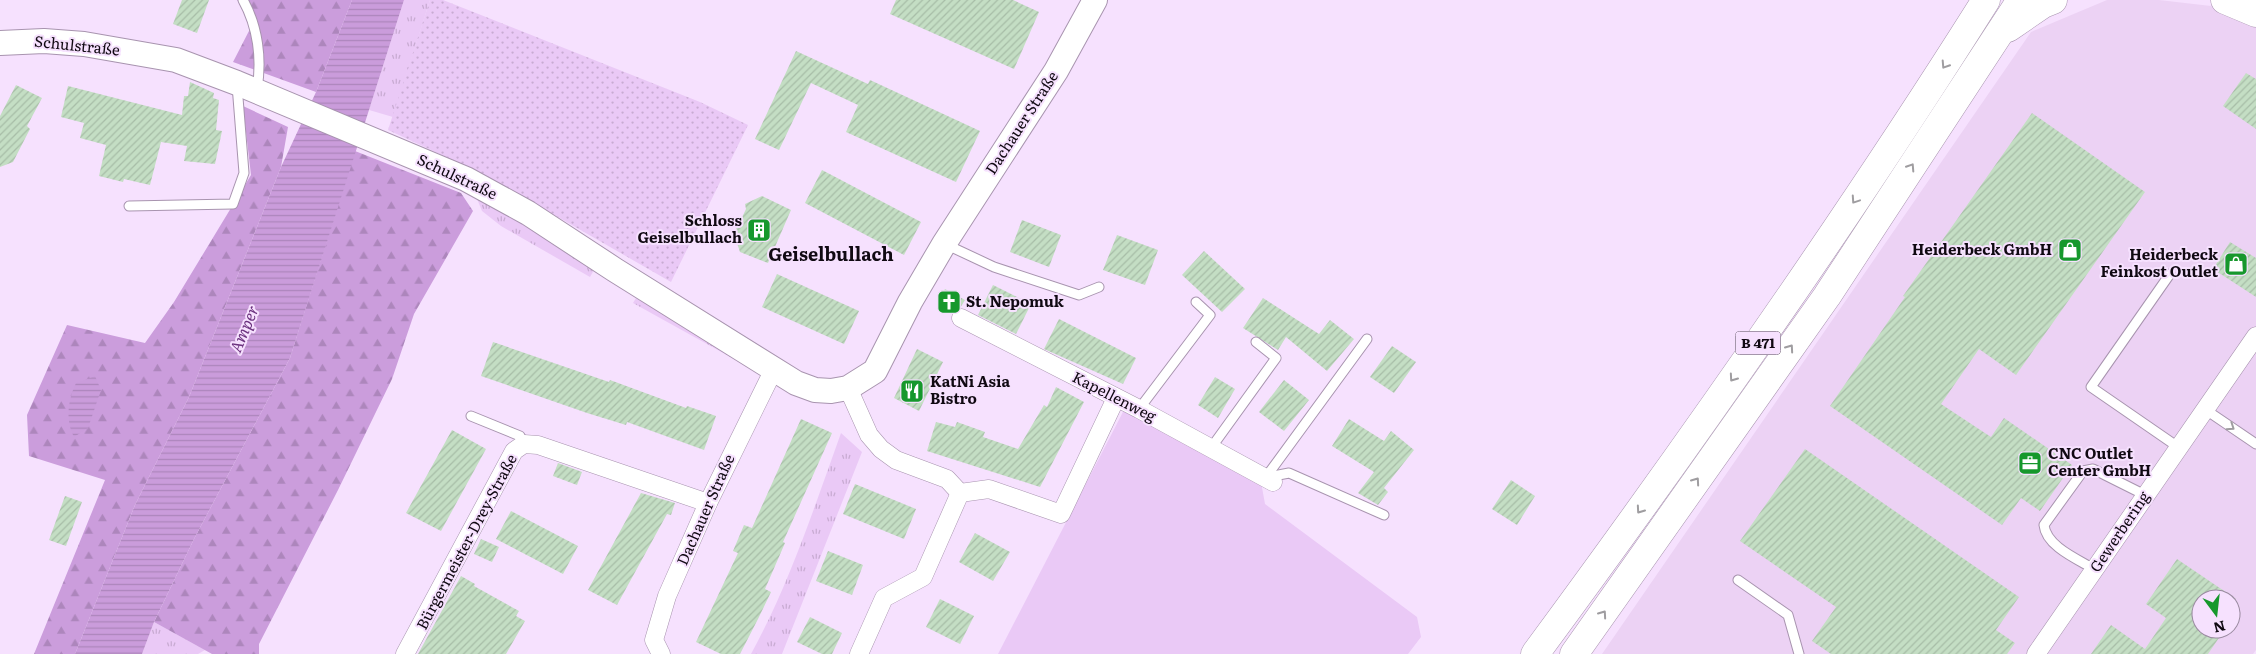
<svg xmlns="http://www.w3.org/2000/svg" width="2256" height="654" font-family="Literata,serif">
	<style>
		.built { fill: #ecd2f4; fill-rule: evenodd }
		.grass { fill: url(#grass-tufts) }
		.forest { fill: url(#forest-firs) }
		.park { fill: url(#park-dots) }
		.garden { fill: #eac9f6 }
		.water { fill: url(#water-rules) }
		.building { fill: url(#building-hatch) }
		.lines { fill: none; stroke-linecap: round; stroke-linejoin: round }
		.lane-casing { stroke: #a894af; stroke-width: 11 }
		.street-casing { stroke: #a894af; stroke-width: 19 }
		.secondary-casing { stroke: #a894af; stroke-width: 26 }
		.highway-casing { stroke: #a894af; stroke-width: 29 }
		.lane { stroke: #fff; stroke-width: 9 }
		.street { stroke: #fff; stroke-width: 18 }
		.secondary { stroke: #fff; stroke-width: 24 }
		.highway { stroke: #fff; stroke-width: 28 }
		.oneway { stroke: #9f9da0 }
		.labels { text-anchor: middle; stroke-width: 4; stroke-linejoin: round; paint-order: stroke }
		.shield { fill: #f6e1fe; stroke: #554a59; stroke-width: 1 }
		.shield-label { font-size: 14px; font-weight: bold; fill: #100912 }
		.street-label { font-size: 15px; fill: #100912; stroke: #f6e1fe }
		.poi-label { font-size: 15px; font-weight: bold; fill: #100912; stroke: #f6e1fe; text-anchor: end }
		.water-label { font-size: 16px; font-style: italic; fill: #6b327e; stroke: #f6e1fe }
		.quarter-label { font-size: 18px; font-weight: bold; fill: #100912; stroke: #f6e1fe }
	</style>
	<defs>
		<pattern id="grass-tufts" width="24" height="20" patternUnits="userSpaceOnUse" patternTransform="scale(1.25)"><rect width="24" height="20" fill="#eac9f6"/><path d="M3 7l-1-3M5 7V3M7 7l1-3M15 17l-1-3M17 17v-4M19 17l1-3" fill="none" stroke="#c8abd2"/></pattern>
		<pattern id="forest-firs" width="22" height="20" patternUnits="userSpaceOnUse" patternTransform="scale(1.25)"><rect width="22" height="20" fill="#cb9ddc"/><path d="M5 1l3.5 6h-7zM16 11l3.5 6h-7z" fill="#ad86bc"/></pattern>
		<pattern id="park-dots" width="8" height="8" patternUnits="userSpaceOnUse" patternTransform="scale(1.25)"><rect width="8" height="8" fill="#eac9f6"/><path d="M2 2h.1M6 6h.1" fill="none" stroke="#c8abd2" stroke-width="1.8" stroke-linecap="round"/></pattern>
		<pattern id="water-rules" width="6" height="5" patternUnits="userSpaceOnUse" patternTransform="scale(1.25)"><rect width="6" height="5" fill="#ca9cdb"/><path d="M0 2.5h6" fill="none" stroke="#ac85bb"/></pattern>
		<pattern id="building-hatch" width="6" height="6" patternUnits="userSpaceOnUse" patternTransform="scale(1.25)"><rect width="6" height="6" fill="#c4dec4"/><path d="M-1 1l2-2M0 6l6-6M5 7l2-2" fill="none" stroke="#a7bda7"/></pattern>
	</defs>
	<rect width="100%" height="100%" fill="#f6e1fe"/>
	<path class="built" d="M2107,0H2159L2211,6L2214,0H2256V650L2253,654H1602L2031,32ZM2201,599H2231V629H2201Z"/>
	<g class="grass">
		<polygon points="404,0 430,0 393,117 369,110"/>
		<polygon points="475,194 514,215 594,270 590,277 501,226 482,211"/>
		<polygon points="636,298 743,360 743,364 633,303"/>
		<path d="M841,433L862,452L782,654H751C789,585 814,508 841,433Z"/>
		<polygon points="154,622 205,650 198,654 142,654"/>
	</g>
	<g class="forest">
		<polygon points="237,0 352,0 316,92 233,62 250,29 242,6"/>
		<polygon points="243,106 288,127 281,167 189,397 135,505 75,654 34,654 105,480 29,456 27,415 67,325 145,343 174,302 251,175"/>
		<polygon points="355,151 461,193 473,211 414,314 392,379 338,490 259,644 259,654 212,654 154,622 194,539 290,358"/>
	</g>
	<polygon class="park" points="430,0 443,0 700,102 748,125 671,282 483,174 388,130"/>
	<polygon class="garden" points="1124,410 1261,482 1265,504 1417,617 1421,637 1408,654 998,654"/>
	<g class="water">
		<polygon points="352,0 404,0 290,358 194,539 154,622 142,654 75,654 135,505 189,397 281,167 316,92"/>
		<path d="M95,376L101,390L88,428L74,437C65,420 68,400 76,383Z"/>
	</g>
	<g class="building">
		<polygon points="182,0 209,0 197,33 173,24"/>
		<polygon points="896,0 1013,0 1039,12 1014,69 890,14"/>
		<polygon points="796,51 868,84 870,80 980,131 956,182 846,132 858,105 811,83 779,150 755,139"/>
		<polygon points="2246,73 2256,79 2256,129 2223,106"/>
		<polygon points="190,82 214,93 213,98 219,100 216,130 222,131 215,164 184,161 187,146 161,142 150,185 124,179 123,182 99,176 106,145 80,138 84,123 61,117 68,86 182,115 184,96 188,96"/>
		<polygon points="16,85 42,98 27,126 30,129 13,162 0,167 0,116"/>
		<polygon points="2032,113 2145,192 2016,375 1979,349 1941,404 1991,437 2004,418 2072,465 2040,511 2021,498 2002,525 1830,406 1905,297 1903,296"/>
		<polygon points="822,170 921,222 904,255 805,203"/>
		<polygon points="762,196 791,210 768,263 740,252 733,231 737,228 746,209 745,204"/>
		<polygon points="1022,220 1061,235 1049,267 1010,252"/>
		<polygon points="1117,235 1158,250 1145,285 1103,270"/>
		<polygon points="2230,242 2256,258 2256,297 2213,269"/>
		<polygon points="1204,251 1245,289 1222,312 1182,275"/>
		<polygon points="777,274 859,311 844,344 762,307"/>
		<polygon points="993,285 1031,304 1016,334 978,315"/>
		<polygon points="945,289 965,300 960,308 954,311 938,302"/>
		<polygon points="1263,298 1319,334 1330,320 1354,339 1327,371 1286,337 1278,350 1243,328"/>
		<polygon points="1059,319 1136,358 1123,384 1044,349"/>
		<polygon points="493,342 609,382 610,380 686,408 687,406 716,416 704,450 627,422 626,425 587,413 481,376"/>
		<polygon points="1392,346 1416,362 1394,393 1370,377"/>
		<polygon points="917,349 943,362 919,411 894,398"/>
		<polygon points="1215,377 1235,389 1218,418 1198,405"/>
		<polygon points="1284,380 1309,400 1284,431 1259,412"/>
		<polygon points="1056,387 1084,402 1040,487 927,451 936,422 955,427 957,422 985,432 983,437 1018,449 1044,405 1047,407"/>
		<polygon points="801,419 832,433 783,542 785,543 765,589 771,592 758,619 740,654 721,654 696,642 738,553 733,551 744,525 752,528"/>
		<polygon points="1349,419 1384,441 1391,431 1414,450 1384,488 1388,492 1378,505 1358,493 1374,472 1332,446"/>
		<polygon points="452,430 486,449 441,531 406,513"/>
		<polygon points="1805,449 2019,597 1996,630 2015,643 2007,654 1831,654 1812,641 1836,607 1740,541"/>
		<polygon points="558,463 582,472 577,485 553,476"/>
		<polygon points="1511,480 1535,496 1517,525 1492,509"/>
		<polygon points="855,484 916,509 904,539 843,514"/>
		<polygon points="641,493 675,503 671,515 667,514 617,605 588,590"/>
		<polygon points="65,496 82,502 66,546 49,540"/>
		<polygon points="511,511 578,546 563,574 496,539"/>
		<polygon points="975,533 1010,552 993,581 959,562"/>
		<polygon points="481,539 499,547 492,562 474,554"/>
		<polygon points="828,551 863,565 852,595 816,581"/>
		<polygon points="2177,559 2236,599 2201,599 2201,629 2225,629 2208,654 2091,654 2111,625 2145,649 2166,618 2146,604"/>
		<polygon points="461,576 475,584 474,586 519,611 516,616 525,621 506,654 418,654"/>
		<polygon points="940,599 974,616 960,644 926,627"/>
		<polygon points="810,617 842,633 832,654 822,654 797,642"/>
	</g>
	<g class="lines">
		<g class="lane-casing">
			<g id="lane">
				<path d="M243,0C258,27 262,59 257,89"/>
				<polyline points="129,206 233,204 244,173 237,85"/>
				<polyline points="945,244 994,267 1079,295 1099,287"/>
				<polyline points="2170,274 2091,387 2178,447"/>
				<polyline points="1139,409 1210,315 1196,302"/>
				<polyline points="2206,410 2256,444"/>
				<polyline points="471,416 520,436 524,444"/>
				<polyline points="1211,448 1276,358 1256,342"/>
				<polyline points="1266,477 1367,339"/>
				<polyline points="1268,477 1289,473 1384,515"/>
				<path d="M2094,569C2077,559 2046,546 2044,525L2083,471L2093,469L2145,495"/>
				<polyline points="1738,580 1788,615 1799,654"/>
			</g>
		</g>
		<g class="street-casing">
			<g id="street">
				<polyline points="961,318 1139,409 1273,482"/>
				<polyline points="848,388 869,435 881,449 896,460 947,479 960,493 989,489 1061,514 1116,398"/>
				<polyline points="405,654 514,451 524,444 538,445 708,503"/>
				<polyline points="661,654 654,640 667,596 708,503 774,369"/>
				<polyline points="859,654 884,598 923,577 960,493"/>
				<polyline points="2036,654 2256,336"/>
			</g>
		</g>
		<g class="secondary-casing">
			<polyline id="secondary" points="0,43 44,41 84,44 176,60 237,83 466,179 528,213 615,270 796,383 815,390 831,391 848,388 875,371 910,302 944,244 1056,71 1095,0"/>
		</g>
		<g class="highway-casing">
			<g id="highway">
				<polyline points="2225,0 2256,13"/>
				<polyline points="2008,28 2043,4 2053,0"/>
				<path d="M1535,654C1692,441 1845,224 1986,0"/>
				<polyline points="1574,654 1827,296 2021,0"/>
			</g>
		</g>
		<use href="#lane" class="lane"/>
		<use href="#street" class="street"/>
		<use href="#secondary" class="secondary"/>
		<use href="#highway" class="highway"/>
	</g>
	<defs><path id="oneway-chevron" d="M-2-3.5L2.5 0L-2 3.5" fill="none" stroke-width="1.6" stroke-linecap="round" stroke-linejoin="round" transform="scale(1.25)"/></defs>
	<g class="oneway">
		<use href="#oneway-chevron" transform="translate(1945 65) rotate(123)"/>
		<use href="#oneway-chevron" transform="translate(1911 167) rotate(-57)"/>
		<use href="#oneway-chevron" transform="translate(1855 200) rotate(124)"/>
		<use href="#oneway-chevron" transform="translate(1790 348) rotate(-55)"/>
		<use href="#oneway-chevron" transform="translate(1733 378) rotate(125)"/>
		<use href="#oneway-chevron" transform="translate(2231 427) rotate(34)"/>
		<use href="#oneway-chevron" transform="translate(1696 481) rotate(-55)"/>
		<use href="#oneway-chevron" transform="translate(1640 510) rotate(125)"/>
		<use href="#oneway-chevron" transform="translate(1603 614) rotate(-55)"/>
	</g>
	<defs>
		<g id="building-square" transform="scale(1.25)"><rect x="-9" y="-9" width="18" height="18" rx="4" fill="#16982c" stroke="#f6e1fe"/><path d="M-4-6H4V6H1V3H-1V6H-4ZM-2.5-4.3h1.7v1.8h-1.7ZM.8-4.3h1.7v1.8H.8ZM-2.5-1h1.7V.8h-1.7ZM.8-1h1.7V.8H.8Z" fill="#fff"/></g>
		<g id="shop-square" transform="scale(1.25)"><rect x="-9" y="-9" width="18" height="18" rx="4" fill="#16982c" stroke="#f6e1fe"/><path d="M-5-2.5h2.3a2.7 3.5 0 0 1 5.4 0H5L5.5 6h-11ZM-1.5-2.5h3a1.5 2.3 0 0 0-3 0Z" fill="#fff"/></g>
		<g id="church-square" transform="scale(1.25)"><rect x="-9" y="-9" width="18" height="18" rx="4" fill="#16982c" stroke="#f6e1fe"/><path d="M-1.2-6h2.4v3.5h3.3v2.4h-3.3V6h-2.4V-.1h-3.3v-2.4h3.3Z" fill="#fff"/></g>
		<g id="restaurant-square" transform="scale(1.25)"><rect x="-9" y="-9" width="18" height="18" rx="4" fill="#16982c" stroke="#f6e1fe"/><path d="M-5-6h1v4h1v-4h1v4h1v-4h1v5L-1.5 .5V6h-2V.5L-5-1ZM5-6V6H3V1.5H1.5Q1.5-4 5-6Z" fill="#fff"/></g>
		<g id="office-square" transform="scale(1.25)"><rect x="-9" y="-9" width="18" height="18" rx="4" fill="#16982c" stroke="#f6e1fe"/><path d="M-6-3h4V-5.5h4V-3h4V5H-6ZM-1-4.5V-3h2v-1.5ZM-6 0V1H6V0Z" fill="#fff"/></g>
	</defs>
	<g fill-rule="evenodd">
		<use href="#building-square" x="759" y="230"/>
		<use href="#shop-square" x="2070" y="250"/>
		<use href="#shop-square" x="2236" y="264"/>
		<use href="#church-square" x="949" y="302"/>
		<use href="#restaurant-square" x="912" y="391"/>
		<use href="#office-square" x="2030" y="463"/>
	</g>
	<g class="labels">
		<rect class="shield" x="1735.5" y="331.5" width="45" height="23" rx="4"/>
		<g class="shield-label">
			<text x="1758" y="348">B 471</text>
		</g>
		<g class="street-label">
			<text transform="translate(77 46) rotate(6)" y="5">Schulstraße</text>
			<text transform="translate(1022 123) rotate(-57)" y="5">Dachauer Straße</text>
			<text transform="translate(457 177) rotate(25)" y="5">Schulstraße</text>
			<text transform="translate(1114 397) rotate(27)" y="5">Kapellenweg</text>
			<text transform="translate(706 510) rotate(-66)" y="5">Dachauer Straße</text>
			<text transform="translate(2120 532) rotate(-56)" y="5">Gewerbering</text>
			<text transform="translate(467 542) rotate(-62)" y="5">Bürgermeister-Drey-Straße</text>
		</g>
		<g class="poi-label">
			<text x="742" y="226">Schloss<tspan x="742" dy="17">Geiselbullach</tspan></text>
			<text x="2052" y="255">Heiderbeck GmbH</text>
			<text x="2218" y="260">Heiderbeck<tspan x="2218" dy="17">Feinkost Outlet</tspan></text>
			<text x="966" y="307" text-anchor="start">St. Nepomuk</text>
			<text x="930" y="387" text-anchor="start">KatNi Asia<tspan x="930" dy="17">Bistro</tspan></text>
			<text x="2048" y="459" text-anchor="start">CNC Outlet<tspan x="2048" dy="17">Center GmbH</tspan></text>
		</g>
		<g class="water-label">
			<text transform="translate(244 329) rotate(-67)" y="6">Amper</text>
		</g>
		<g class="quarter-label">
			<text x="831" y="261">Geiselbullach</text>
		</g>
	</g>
	<g transform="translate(2216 614) rotate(165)"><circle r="24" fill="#f6e1fe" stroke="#9a8ba0"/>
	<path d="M0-4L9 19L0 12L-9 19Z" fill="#16982c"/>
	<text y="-8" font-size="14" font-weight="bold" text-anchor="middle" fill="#100912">N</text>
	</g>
</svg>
